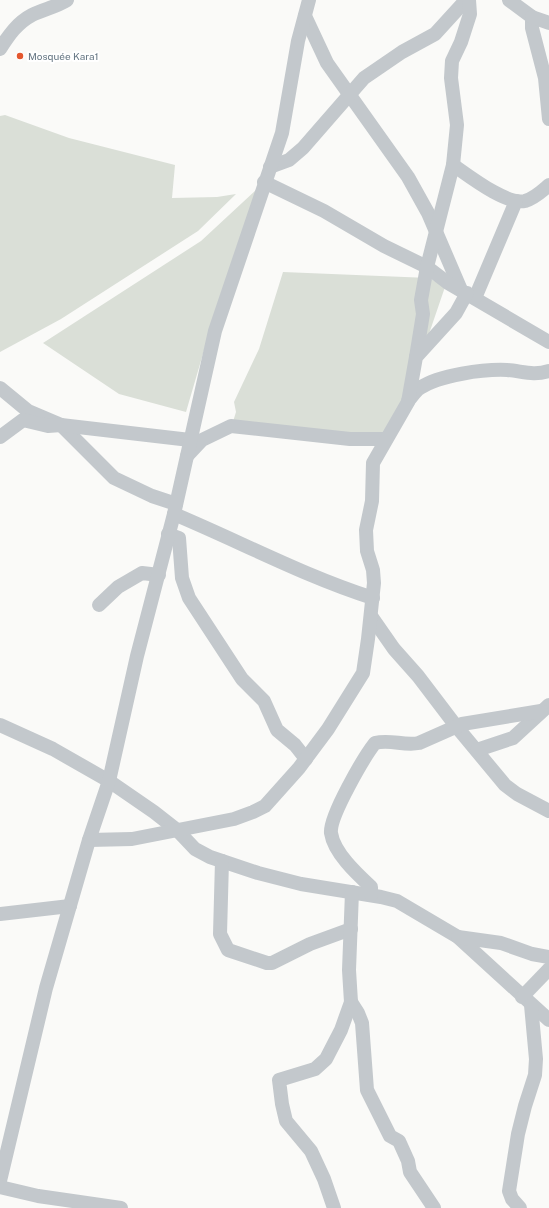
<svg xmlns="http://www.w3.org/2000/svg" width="549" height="1208" font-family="'Public Sans',sans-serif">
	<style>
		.green { fill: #dadfd7 }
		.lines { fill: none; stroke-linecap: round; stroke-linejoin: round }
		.minor { stroke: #c3c8cc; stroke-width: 14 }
		.poi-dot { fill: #e4572e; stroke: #fff; stroke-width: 1.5 }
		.labels { text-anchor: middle; stroke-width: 4; stroke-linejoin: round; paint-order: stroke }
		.poi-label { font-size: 10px; fill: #657683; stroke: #fff; text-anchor: start }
	</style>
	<rect width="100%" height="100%" fill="#fafaf8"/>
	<g class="green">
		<polygon points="5,115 69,138 175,165 172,198 217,197 236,194 198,231 61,319 0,352 0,116"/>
		<polygon points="257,189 212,323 186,412 119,394 43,343 201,241"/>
		<polygon points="283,272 429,278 445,287 406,401 383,441 231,428 236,412 234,402 259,349"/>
	</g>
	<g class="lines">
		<g class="minor">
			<polyline points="509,0 532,17 532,28 545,78 549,119"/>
			<polyline points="305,16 327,63 408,177 428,213 461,290"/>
			<polyline points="532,17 549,23"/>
			<path d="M0,49C9,35 17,23 32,15C44,9 56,7 67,0"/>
			<path d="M453,165C469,176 506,205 525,201C535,198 542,191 549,185"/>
			<polyline points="270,167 289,160 303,148 364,78 402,52 435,34 466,0"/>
			<polyline points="264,182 324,211 384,246 427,267 448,283 549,342"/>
			<polyline points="475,298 516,201"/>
			<polyline points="416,357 423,314 421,300 427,267 453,165 457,125 451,78 452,61 461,42 470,14 469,0"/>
			<polyline points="0,388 28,411 61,425 114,478 152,496 176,504"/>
			<path d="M408,401C412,397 415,391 420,388C439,375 484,369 507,370C522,371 533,376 549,371"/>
			<polyline points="0,437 23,420 48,426 61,425 190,440"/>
			<polyline points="187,456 202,440 231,426 350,439 386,439"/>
			<path d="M174,514C241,542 304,576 373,598"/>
			<polyline points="168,534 179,538 182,578 189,598 242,679 264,701 277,730 295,745 306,759"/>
			<polyline points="99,605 118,587 142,573 159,575"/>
			<polyline points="371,616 394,649 418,676 456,726 505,785 517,794 549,811"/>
			<polyline points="0,725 53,749 109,781 154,812 177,830 195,849 210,857 258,873 301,884 381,897 397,901 458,937 549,1020"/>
			<polyline points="477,750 513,738 549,705"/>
			<polyline points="89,840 132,839 234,819 253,812 265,806 299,768 328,729 363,673 368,639 374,583 373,570 367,551 366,530 372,501 373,463 408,402 416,357 456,313 467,293"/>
			<polyline points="222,861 220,934 228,950 267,963 272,963 310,944 351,929"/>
			<path d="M371,895V887C357,874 334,853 331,833C329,817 364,757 375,743C390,739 404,746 419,743L462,724L541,711"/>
			<polyline points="0,914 70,906"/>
			<polyline points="458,937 501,943 532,954 549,957"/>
			<polyline points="522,997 549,969"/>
			<polyline points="351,1002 358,1013 362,1023 367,1090 390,1136 399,1141 408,1161 410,1172 434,1208"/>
			<polyline points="0,1181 46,988 89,840 109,781 137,656 174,514 215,331 282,133 298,41 309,0"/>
			<polyline points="0,1187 38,1196 121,1208"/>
			<polyline points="334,1208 324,1179 311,1151 286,1121 282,1104 279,1080 315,1069 326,1059 341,1030 351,1002 349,970 352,892"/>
			<polyline points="520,1208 512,1199 509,1191 518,1134 525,1106 535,1075 536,1059 531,1005"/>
		</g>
	</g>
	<circle class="poi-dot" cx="20" cy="56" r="4"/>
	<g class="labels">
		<g class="poi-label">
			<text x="28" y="60">Mosquée Kara1</text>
		</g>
	</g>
</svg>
